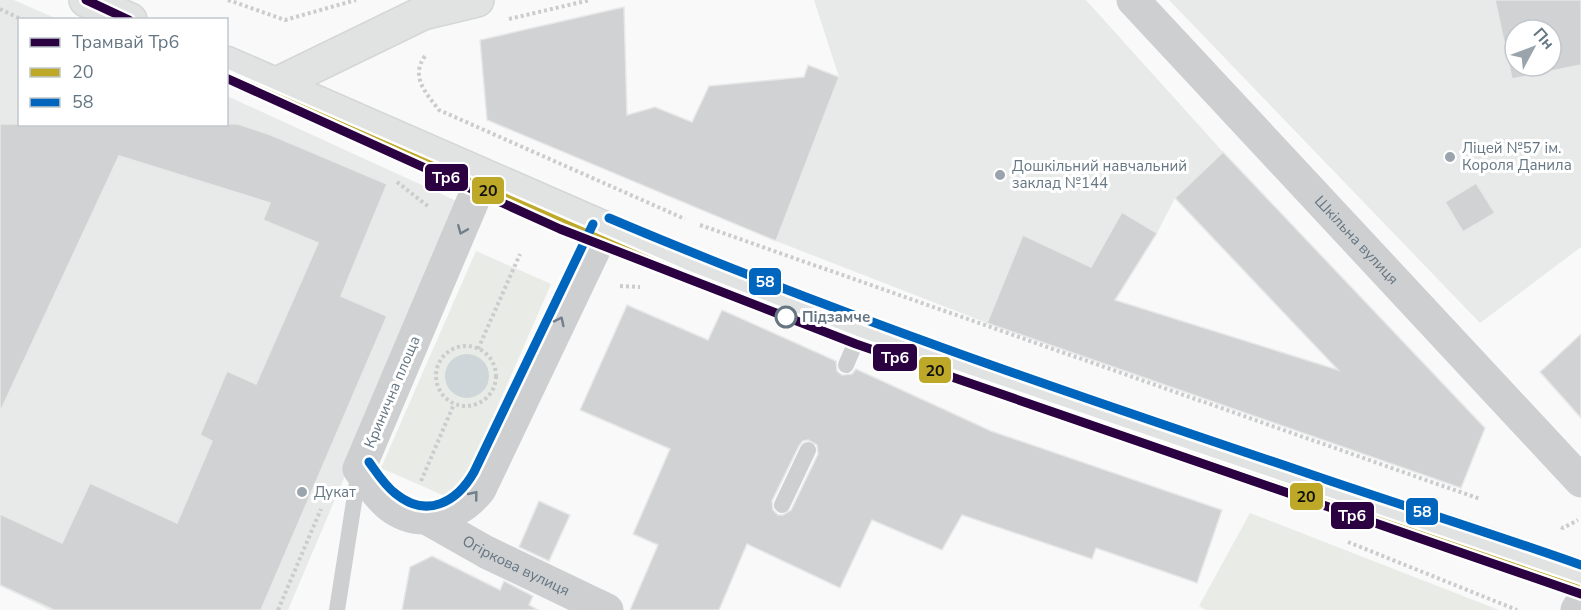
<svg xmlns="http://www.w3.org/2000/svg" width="1581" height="610" font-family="'Nunito Sans',sans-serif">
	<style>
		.built { fill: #e8e9e9; fill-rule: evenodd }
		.green { fill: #e8ebe6 }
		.water { fill: #ced6d9 }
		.building { fill: #d0d2d3; stroke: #e8e8e8; stroke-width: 1.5; fill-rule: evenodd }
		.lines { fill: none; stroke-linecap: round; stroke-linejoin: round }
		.secondary-casing { stroke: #d5d6d7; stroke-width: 36 }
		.primary-casing { stroke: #d5d6d7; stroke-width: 36 }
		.path { stroke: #cbcccd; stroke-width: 4; stroke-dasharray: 3 3; stroke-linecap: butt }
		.lane { stroke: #cecfd0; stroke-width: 16 }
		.street { stroke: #cecfd0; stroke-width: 33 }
		.secondary { stroke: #e1e2e2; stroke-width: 33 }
		.primary { stroke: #e1e2e2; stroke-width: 33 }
		.bus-1-casing { stroke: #fff; stroke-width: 14 }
		.bus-2-casing { stroke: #fff; stroke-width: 14 }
		.bus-1 { stroke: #bda827; stroke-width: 9 }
		.bus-2 { stroke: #0065bd; stroke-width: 9 }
		.tram-1-casing { stroke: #fff; stroke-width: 14 }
		.tram-1 { stroke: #2b0141; stroke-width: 9 }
		.oneway { stroke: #707f8b }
		.poi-dot { fill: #99a4ac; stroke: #fff; stroke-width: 2 }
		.stop-dot { fill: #fff; stroke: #657683; stroke-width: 3 }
		.labels { text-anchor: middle; stroke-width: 6; stroke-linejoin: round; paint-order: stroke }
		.poi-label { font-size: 15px; fill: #657683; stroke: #fff; text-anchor: start }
		.street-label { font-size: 15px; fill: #657683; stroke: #fff }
		.stop-label { font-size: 15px; font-weight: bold; fill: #657683; stroke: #fff; text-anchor: start }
		.line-badge { stroke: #fff; stroke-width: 2 }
		.badge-label { font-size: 16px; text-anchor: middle; font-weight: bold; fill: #fff }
		.pale-badge-label { font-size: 16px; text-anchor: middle; font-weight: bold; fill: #111 }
	</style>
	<rect width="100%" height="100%" fill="#f9f9f9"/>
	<g class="built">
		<polygon points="0,0 14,0 57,19 20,20 20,124 226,124 227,96 461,203 288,610 50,610 0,586"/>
		<polygon points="814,0 1086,0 1223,152 1175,198 1157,233 1082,356 987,323 776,241 839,77"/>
		<path d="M1169,0H1581V247L1480,323ZM1515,30H1551V66H1515Z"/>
	</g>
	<g class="green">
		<polygon points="476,251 551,284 456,501 381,468"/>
		<polygon points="1250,513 1499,610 1206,610 1199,606"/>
	</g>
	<circle class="water" cx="467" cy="376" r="22"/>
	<g class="building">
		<path d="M1495,0H1581V65L1512,79ZM1515,30H1551V66H1515Z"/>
		<polygon points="624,7 627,115 655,107 692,122 709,86 804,77 808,65 839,77 776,241 487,120 480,40"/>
		<polygon points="0,124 238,124 271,135 387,184 341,296 387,316 261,610 54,610 0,585 0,514 62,543 90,483 177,523 212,441 200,435 227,371 256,384 318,243 263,220 270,203 119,156 0,412"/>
		<polygon points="1223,152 1485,428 1461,488 987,323 1023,235 1091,267 1122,212 1157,233 1115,300 1338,370 1175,198"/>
		<polygon points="1476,183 1495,213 1463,232 1445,202"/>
		<path d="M627,305L708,340L722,310L836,361L837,371L842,375L852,374L856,369L991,431L1222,510L1197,583L1096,548L1092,559L962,515L942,550L872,520L840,588L747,544L719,610H630L658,545L633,534L670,449L580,410ZM808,440L817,445L818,454L791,510L783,515H778L773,510L772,501L799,446L803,441Z"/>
		<polygon points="1581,334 1581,418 1540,372"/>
		<polygon points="539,501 570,515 549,561 519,547"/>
		<polygon points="432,556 500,590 504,581 533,596 529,605 538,610 402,610 410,567"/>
	</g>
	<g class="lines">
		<g class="secondary-casing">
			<polyline id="secondary" points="277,84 423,13 477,0"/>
		</g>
		<g class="primary-casing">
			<g id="primary">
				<polyline points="86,0 130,20"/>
				<polyline points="226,63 686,264 860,332 1298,483 1480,542 1581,578"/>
			</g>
		</g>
		<g class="path">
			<polyline points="228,0 285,20 356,0"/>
			<polyline points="0,9 23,20"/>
			<polyline points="509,19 590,0"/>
			<path d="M425,56C410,77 426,93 439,110L685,219"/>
			<polyline points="397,182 429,207"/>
			<polyline points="700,225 1480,499"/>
			<polyline points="620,286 640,287"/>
			<circle cx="466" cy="376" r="30"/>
			<polyline points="478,349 520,254"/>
			<polyline points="421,481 454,404"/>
			<polyline points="1561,527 1563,528 1578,520"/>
			<polyline points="1348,542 1517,610"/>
			<polyline points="278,610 321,509"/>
		</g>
		<g class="lane">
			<polyline points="846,365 860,332"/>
			<polyline points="782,505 808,450"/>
			<polyline points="337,610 359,470"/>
		</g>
		<g class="street">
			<path id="s1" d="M1133,0L1581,481"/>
			<path d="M485,176L477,191L359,469C368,481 377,495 389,505C419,529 458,517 480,489L604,229"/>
			<path id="s2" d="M426,518L486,552L607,610"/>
			<polyline points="1577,610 1581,604"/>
		</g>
		<use href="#secondary" class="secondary"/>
		<use href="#primary" class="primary"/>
		<g class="bus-1-casing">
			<polyline id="bus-1" points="226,76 681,275 856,343 1577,589"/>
		</g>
		<g class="bus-2-casing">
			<g id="bus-2">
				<path d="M609,218C835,314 1068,393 1301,471C1394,503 1488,532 1581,565"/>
				<path d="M369,462C377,473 385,486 396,494C427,519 457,502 474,472L593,224"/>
			</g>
		</g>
		<use href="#bus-1" class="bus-1"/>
		<use href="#bus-2" class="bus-2"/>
		<g class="tram-1-casing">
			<g id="tram-1">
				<polyline points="86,0 129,20"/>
				<polyline points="226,78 560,229 856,344 1581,594"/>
			</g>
		</g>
		<use href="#tram-1" class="tram-1"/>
	</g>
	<defs><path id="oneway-chevron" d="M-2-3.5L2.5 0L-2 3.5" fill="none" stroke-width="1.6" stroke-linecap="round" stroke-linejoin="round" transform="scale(1.5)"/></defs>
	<g class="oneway">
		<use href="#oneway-chevron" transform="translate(462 230) rotate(112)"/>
		<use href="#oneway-chevron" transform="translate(560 321) rotate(-64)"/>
		<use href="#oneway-chevron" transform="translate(474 495) rotate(-51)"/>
	</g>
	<g class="poi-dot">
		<circle cx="1450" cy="157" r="6"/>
		<circle cx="1000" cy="175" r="6"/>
		<circle cx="302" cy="492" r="6"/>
	</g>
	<circle class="stop-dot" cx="786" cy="317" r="10"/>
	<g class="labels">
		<g class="poi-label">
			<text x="1462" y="153">Ліцей №57 ім.<tspan x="1462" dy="17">Короля Данила</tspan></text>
			<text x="1012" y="171">Дошкільний навчальний<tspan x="1012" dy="17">заклад №144</tspan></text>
			<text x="314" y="497">Дукат</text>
		</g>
		<g class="street-label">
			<text dy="5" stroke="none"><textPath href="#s1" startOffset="328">Шкільна вулиця</textPath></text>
			<text transform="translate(392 392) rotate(-67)" y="5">Кринична площа</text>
			<text dy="5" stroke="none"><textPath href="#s2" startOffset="102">Огіркова вулиця</textPath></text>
		</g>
		<g class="stop-label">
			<text x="802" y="322">Підзамче</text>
		</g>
	</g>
	<g class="line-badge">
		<rect x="424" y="163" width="45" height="29" rx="6" fill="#2b0141"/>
		<rect x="471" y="176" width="34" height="29" rx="6" fill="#bda827"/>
		<rect x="748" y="267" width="34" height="29" rx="6" fill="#0065bd"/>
		<rect x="872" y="343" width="46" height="29" rx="6" fill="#2b0141"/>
		<rect x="918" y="356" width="34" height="28" rx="6" fill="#bda827"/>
		<rect x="1289" y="482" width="35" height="29" rx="6" fill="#bda827"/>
		<rect x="1405" y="497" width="34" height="29" rx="6" fill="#0065bd"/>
		<rect x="1330" y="501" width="45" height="29" rx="6" fill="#2b0141"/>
	</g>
	<g class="badge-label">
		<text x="446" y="183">Тр6</text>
		<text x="765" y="287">58</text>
		<text x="895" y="363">Тр6</text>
		<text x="1422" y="517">58</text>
		<text x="1352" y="521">Тр6</text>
	</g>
	<g class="pale-badge-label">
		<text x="488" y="196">20</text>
		<text x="935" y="376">20</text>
		<text x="1306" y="502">20</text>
	</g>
	<rect x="18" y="18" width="210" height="108" fill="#ffffff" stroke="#c1c8cd" stroke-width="1.5"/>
	<rect x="30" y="38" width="30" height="9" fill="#2b0141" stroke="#c1c8cd" stroke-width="1.5"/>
	<text x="72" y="48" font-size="18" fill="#657683">Трамвай Тр6</text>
	<rect x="30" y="68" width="30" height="9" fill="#bda827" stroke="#c1c8cd" stroke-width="1.5"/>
	<text x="72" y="78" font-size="18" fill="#657683">20</text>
	<rect x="30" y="98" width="30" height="9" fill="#0065bd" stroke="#c1c8cd" stroke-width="1.5"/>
	<text x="72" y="108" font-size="18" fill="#657683">58</text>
	<g transform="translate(1533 48) rotate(49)"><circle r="28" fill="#ffffff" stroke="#c1c8cd" stroke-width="1.5"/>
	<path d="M0-4.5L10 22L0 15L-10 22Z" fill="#99a4ac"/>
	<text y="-9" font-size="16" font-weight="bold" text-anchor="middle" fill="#657683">Пн</text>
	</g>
</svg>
